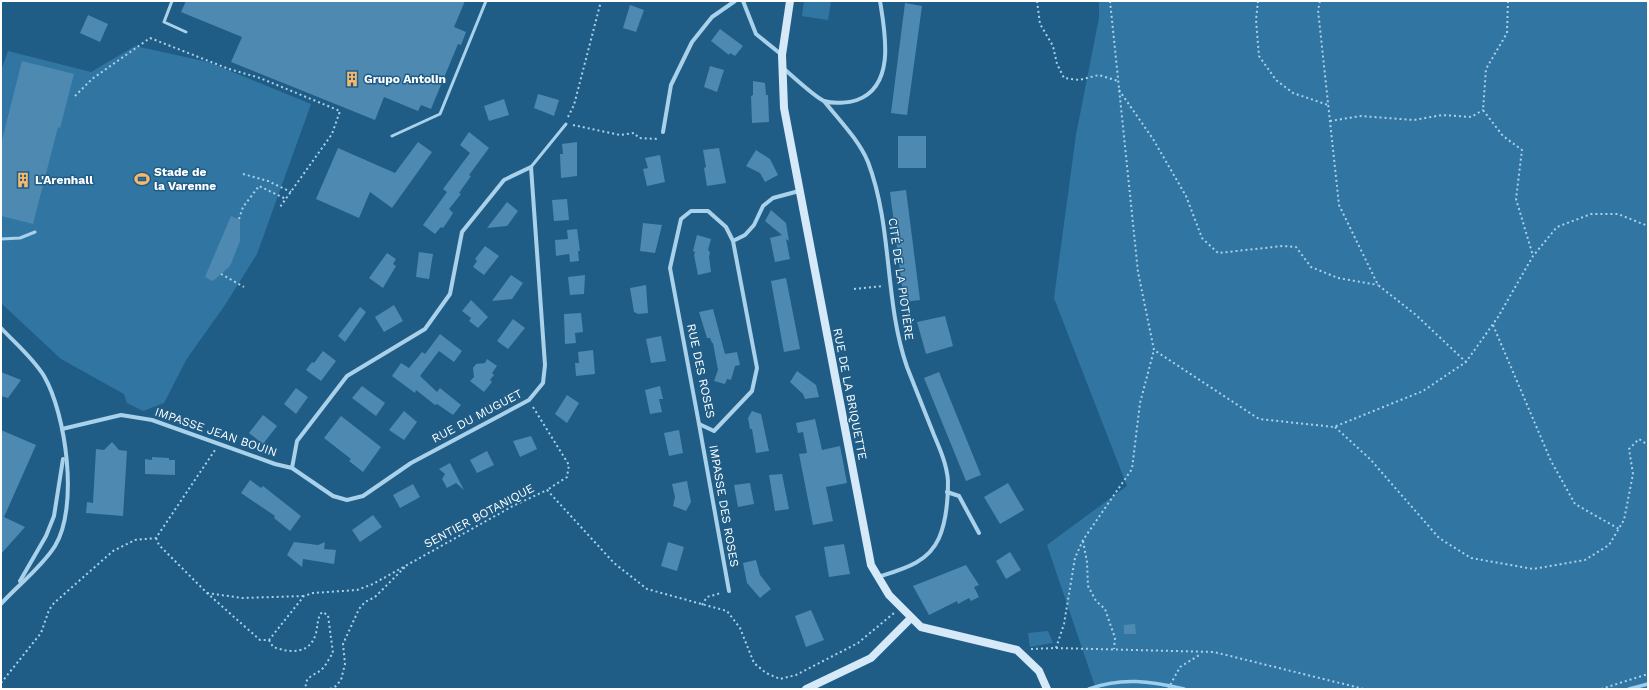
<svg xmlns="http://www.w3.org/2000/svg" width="1649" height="690" font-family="'Work Sans',sans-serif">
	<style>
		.green { fill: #3176a3 }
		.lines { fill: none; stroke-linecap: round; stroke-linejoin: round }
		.stream { stroke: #9dceeb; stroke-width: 3.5 }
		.building { fill: #4d89b1 }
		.path { stroke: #aad1ea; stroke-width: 2; stroke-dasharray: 2 3; stroke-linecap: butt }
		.lane { stroke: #aad1ea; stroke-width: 3 }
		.street { stroke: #aad1ea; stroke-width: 4 }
		.secondary { stroke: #d5e9f8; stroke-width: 8 }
		.labels { text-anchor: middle; stroke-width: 3; stroke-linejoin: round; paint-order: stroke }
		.poi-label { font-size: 12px; font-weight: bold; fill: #fff; stroke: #205d86; text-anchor: start }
		.street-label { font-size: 12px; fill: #fff; stroke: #205d86 }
	</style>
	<rect width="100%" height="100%" fill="#205d86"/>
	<g class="green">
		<polygon points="804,1 831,1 828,20 802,16"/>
		<polygon points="1099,1 1648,1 1648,689 1096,689 1047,545 1127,486 1054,298 1076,135 1099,18"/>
		<polygon points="135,46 208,62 311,104 257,254 225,305 186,360 164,403 143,411 127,403 124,394 61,359 1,303 1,71 8,51 91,72"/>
		<polygon points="1048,631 1053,643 1030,647 1028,633"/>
	</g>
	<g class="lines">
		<g class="stream">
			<path d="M1089,689C1121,677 1151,681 1184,689"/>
			<polyline points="1629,689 1648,684"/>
		</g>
	</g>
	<g class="building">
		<polygon points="186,1 465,1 454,27 466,32 461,45 458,44 431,109 421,105 418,111 384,97 375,120 231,62 242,37 181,12"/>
		<polygon points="905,3 922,6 907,115 891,113"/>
		<polygon points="630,5 644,10 636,32 623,28"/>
		<polygon points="88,15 108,24 100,42 80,33"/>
		<polygon points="720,29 743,46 735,56 730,53 729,55 711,41"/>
		<polygon points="22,61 74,74 60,128 58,127 33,224 1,216 1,144"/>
		<polygon points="710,66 724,70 717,92 704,87"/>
		<polygon points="753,81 765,83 766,95 768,95 769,122 752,123 751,96 753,95"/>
		<polygon points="538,94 559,100 554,116 534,108"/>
		<polygon points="504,99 509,115 489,121 484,106"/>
		<polygon points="469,132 489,148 469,175 471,176 459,193 461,194 449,209 453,213 450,218 443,228 441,227 435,234 423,225 447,192 443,189 470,153 460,145"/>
		<rect x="898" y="136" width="28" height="32"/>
		<polygon points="418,142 432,152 392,208 370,192 359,218 316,199 338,148 395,173"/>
		<polygon points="577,142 577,176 561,178 560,154 563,154 562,144"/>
		<polygon points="719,148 726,183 707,186 704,168 706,167 703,150"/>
		<polygon points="756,150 770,159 778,175 765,182 760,173 746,166"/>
		<polygon points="660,155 665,182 647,186 643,169 648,168 645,158"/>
		<polygon points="906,190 920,300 904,302 890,192"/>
		<polygon points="567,199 569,220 554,221 552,200"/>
		<polygon points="507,202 518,211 507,226 487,228"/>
		<polygon points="771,210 786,223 789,241 786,239 790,259 775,262 770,238 782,235 765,221"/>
		<polygon points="231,216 240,220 240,241 230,266 213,281 205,277"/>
		<polygon points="643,223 662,225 655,253 640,251"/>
		<polygon points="577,229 580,251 578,251 579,261 570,262 569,252 569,254 556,256 555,240 568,239 567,230"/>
		<polygon points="697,235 711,239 708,250 710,252 709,257 711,272 698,275 694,255 695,252 693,251"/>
		<polygon points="485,246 499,256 484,275 473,267 477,261 475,259"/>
		<polygon points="419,252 433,254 429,279 416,277"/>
		<polygon points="387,253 396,259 393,264 396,266 383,288 369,278"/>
		<polygon points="511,275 523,283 512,299 492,301"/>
		<polygon points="585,275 584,294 570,295 568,277"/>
		<polygon points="786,278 800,349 784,352 771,281"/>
		<polygon points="646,285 648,313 638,314 634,312 630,288"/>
		<polygon points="471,300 488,317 478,328 469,321 471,318 462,311"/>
		<polygon points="394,305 403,321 384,332 375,317"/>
		<polygon points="360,307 366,312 345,342 338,336"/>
		<polygon points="713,309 725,354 737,352 740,365 735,366 731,380 727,379 725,384 714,381 718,370 713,343 712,343 710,338 707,338 699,312"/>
		<polygon points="581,313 583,332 575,333 576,343 565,344 564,314"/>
		<polygon points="945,316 953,346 926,354 917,322"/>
		<polygon points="513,319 525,328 508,349 497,341"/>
		<polygon points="440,334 462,351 454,362 439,351 420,376 437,392 440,388 461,405 453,415 437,404 435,405 416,390 415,393 392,376 401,363 409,368 422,352 425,354"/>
		<polygon points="661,336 666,361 651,363 646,339"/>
		<polygon points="593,350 595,374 576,376 575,363 579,363 578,352"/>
		<polygon points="323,351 336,361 321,381 306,370 312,362 314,363"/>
		<polygon points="487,359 497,366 492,373 494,375 490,380 492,382 484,392 470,381 474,377 473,368 476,364 485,363"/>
		<polygon points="797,371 816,385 819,397 805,399 803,394 790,382"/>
		<polygon points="1,372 21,380 8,398 1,396"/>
		<polygon points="939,372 981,475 966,481 924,378"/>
		<polygon points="362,386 385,403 376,416 352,398"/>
		<polygon points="660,386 663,399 659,399 662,412 650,414 645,390"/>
		<polygon points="296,388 308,397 296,414 284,404"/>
		<polygon points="567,395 579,403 567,423 555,414"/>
		<polygon points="404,411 417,422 404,440 389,430"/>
		<polygon points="752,411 761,414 769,451 756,453 752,429 750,429 748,418"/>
		<polygon points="263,415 277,426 263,444 249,433"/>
		<polygon points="341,416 381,447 363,472 349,461 351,459 324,438"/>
		<polygon points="815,419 822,450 840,446 847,483 826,487 833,521 813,525 799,454 807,453 803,432 798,433 796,423"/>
		<polygon points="1,430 36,445 4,517 25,527 1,554"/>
		<polygon points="679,430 683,453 669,456 664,433"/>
		<polygon points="531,436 537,449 520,457 513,441"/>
		<polygon points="112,442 119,450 127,451 123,516 86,513 87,502 93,503 96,449 104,450"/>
		<polygon points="487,451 494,465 477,473 470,460"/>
		<polygon points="152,457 169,458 169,460 175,460 175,475 145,474 145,459 152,460"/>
		<polygon points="450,463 464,490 456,483 447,488 442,479 445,474 439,469"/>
		<polygon points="782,474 789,509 775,511 769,475"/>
		<polygon points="250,480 261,488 263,486 301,516 290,531 274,518 275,516 241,493"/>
		<polygon points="687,481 691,502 686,511 673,506 675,497 672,484"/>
		<polygon points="750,483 754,504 738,507 734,485"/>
		<polygon points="1008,483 1024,510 1000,524 984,497"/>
		<polygon points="413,484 420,497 400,508 393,495"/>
		<polygon points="373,515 382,527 360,542 352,530"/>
		<polygon points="294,542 318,545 325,542 324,549 336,550 334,564 303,559 302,567 287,555"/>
		<polygon points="668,542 684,547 677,571 661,566"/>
		<polygon points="844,544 850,574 829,577 824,547"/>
		<polygon points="1010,552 1021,570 1006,579 996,561"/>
		<polygon points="756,560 760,575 771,589 760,598 747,583 743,563"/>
		<polygon points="966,565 979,585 974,587 979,597 971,601 969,598 958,604 957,601 929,615 913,586"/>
		<polygon points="811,610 824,640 806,647 795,616"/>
		<polygon points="1135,624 1136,634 1124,634 1124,625"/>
	</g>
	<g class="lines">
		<g class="path">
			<polyline points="1037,1 1040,24 1053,46 1057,64 1064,78 1079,80 1099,75 1118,81"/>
			<polyline points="1110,1 1138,272 1154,350 1259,419 1334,427 1423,391 1466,362 1498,317 1533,256 1557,227 1591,214 1618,214 1648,226"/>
			<polyline points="1258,1 1256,20 1259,56 1276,80 1293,93 1328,105"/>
			<polyline points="1320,1 1318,10 1339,205 1378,285 1416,315 1466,362"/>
			<polyline points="1508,1 1507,33 1486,69 1483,110 1503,136 1522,150 1516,199 1533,256"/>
			<polyline points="1119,90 1153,139 1186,196 1202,238 1218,253 1283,246 1296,247 1311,267 1338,278 1378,285"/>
			<polyline points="75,96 92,79 150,38 229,69 260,78 340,111 332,134 280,207"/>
			<polyline points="568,117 574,105 601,1"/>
			<polyline points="1330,121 1361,116 1414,120 1442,115 1471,117 1483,110"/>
			<polyline points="573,125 620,135 634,133 639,138 659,139"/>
			<polyline points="243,174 268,181 291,192"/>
			<polyline points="239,219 243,207 259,186 286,199"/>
			<polyline points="221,274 244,287"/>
			<polyline points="854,289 883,286"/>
			<polyline points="1493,325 1551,461 1575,504 1619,529"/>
			<polyline points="533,407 569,465 567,477 547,490"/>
			<polyline points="1335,427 1370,459 1439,538 1471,558 1533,569 1585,560 1609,545 1624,520 1633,474 1629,449 1639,439 1648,445"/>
			<polyline points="156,538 159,545 207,593 260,640 269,640 304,596 313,593 357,590 373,584 513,506 547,490 614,563 647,589 727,611 740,628 754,663 766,673 780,679 796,675 858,643 894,613"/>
			<polyline points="1083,541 1087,562 1088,586 1096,601 1105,609 1115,638 1114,649"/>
			<polyline points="207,593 242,598 304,596"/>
			<polyline points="702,605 707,597 721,593"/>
			<path d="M269,640L273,647C290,653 310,655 316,633C318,625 317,618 322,612L328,615L333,653C329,658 326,666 321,670C314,676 304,676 306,689"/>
			<polyline points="1056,648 1064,624 1075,558 1083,540 1132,469 1140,403 1154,350"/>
			<polyline points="1031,649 1056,648 1214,652 1364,689"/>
			<polyline points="1,683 41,633 49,610 54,603 113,551 135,540 156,538 215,450"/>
			<polyline points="330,689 336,686 341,680 345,664 343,644 359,609 365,602 375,597 407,565"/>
			<polyline points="1168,689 1180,667 1201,654"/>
			<polyline points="1601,689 1648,674"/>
		</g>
		<g class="lane">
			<polyline points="172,1 164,22 186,32"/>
			<polyline points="392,136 440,114 486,1"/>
			<polyline points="531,167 566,124"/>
			<polyline points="1,239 20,238 35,232"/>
		</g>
		<g class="street">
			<polyline points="743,1 756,34 782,55"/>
			<path d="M783,68C791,75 816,98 824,101C833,104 849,103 857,100C896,86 885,32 880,1"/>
			<path d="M824,101C839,120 859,140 868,162C893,228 884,301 907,367C916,390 925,412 934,435C940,449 947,465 948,481C948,498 946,522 939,538C928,563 903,569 878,577"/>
			<polyline points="663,132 671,85 692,42 712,17 735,1"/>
			<polyline points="733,241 726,227 708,211 691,211 681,219 670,268 699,424 714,431 752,391 757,368 733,241 745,235 754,225 763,206 773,198 799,191"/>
			<path d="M1,328C15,343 33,358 44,376C66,414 79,507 55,546C41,568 18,585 1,604"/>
			<polyline points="699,424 729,591"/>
			<polyline points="62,429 121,415 152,420 275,464 292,468 333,496 347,500 363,496 411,463 529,400 543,383 545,365 531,167 504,180 462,232 450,294 425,329 347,376 297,441 292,468"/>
			<polyline points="947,492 959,496 979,533"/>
			<polyline points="20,581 46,536 54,516 63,459"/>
		</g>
		<g class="secondary">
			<polyline points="790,1 782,55 784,108 871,565 889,595 921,627 1017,650 1039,671 1047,689"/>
			<polyline points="806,689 871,658 911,618"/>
		</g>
	</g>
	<defs>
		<g id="building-bare" transform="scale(1.2)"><path d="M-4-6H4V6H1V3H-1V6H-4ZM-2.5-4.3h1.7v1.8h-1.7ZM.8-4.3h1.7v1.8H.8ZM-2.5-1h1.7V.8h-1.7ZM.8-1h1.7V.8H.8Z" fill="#f7b86a" stroke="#205d86" stroke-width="2.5" paint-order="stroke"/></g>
		<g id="stadium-bare" transform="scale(1.2)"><path d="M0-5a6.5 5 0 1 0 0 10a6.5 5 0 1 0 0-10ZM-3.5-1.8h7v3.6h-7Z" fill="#f7b86a" stroke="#205d86" stroke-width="2.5" paint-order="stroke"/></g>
	</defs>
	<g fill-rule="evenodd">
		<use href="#building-bare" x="352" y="79"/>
		<use href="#stadium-bare" x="142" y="179"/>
		<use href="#building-bare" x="23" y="180"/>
	</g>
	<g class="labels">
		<g class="poi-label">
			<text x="364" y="83">Grupo Antolin</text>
			<text x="154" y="176">Stade de<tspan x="154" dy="14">la Varenne</tspan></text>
			<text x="35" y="184">L'Arenhall</text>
		</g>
		<g class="street-label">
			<text transform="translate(901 279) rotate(82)" y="4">CITÉ DE LA PIOTIÈRE</text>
			<text transform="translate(701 371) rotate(78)" y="4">RUE DES ROSES</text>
			<text transform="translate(850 394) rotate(79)" y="4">RUE DE LA BRIQUETTE</text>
			<text transform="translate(477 416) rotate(-28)" y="4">RUE DU MUGUET</text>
			<text transform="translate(216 432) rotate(19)" y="4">IMPASSE JEAN BOUIN</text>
			<text transform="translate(724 506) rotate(80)" y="4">IMPASSE DES ROSES</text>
			<text transform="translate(479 516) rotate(-28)" y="4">SENTIER BOTANIQUE</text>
		</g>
	</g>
	<rect width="1649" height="690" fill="none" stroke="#ffffff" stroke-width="4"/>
</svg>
